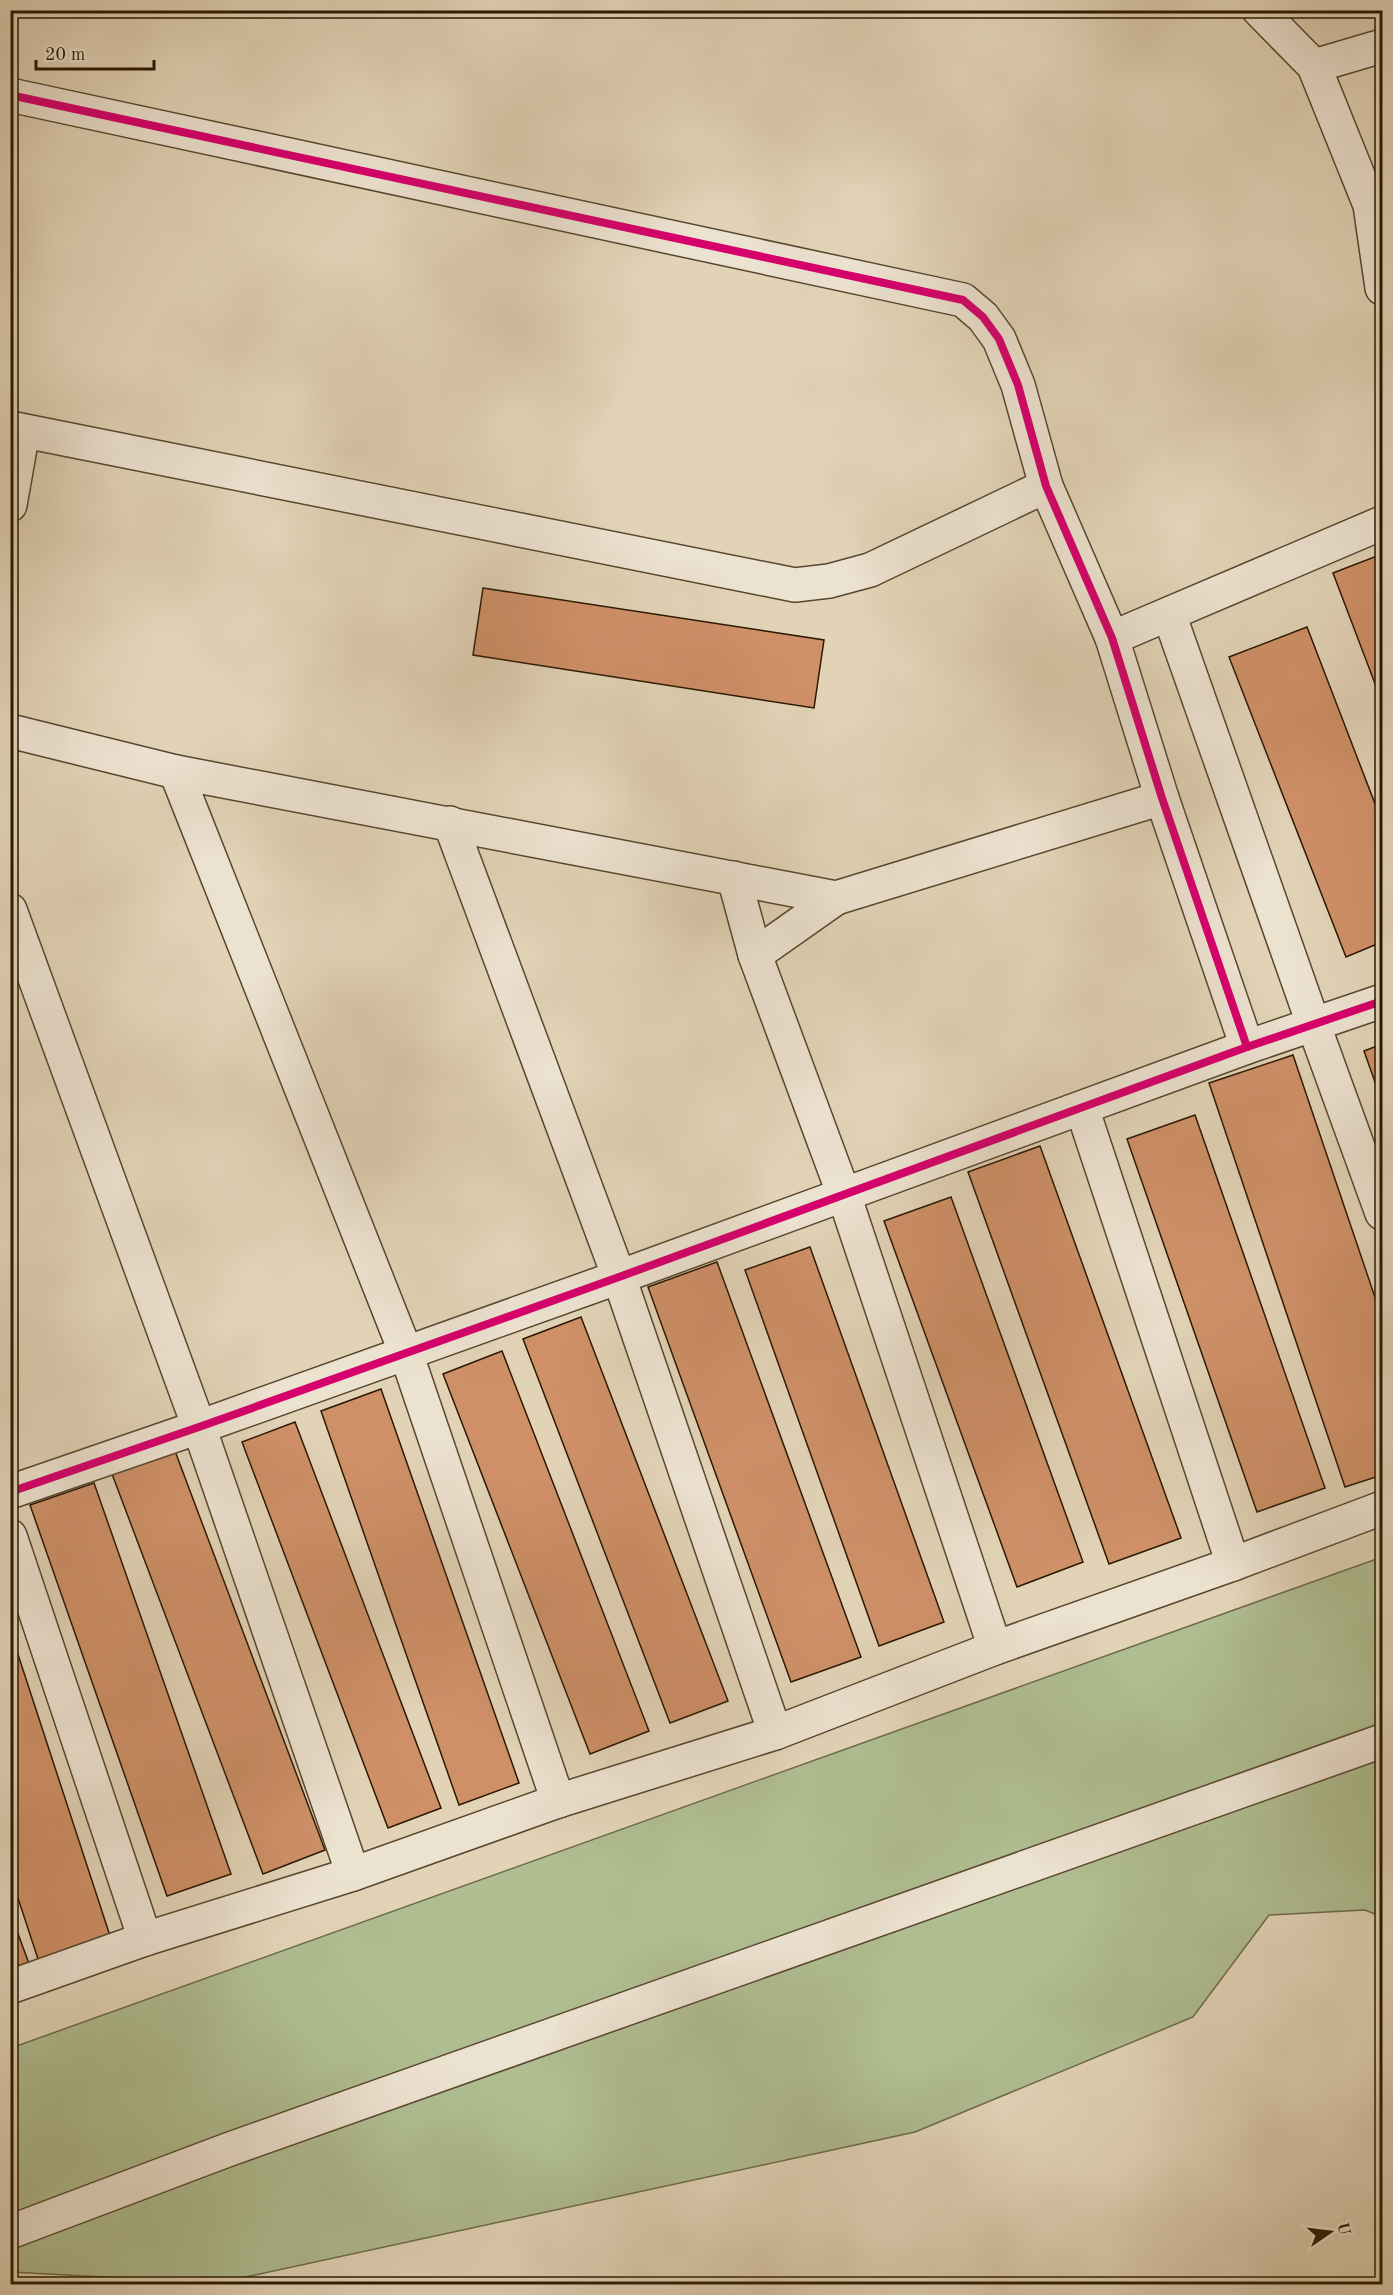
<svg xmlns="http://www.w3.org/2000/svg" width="1393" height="2295" font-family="'Old Standard TT',serif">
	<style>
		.green { fill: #afbd91; stroke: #6c6a49; stroke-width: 1.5 }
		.building { fill: #cf9068; stroke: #2a1801; stroke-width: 1.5 }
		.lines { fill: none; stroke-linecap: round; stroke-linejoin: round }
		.minor-casing { stroke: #58472e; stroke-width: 36 }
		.minor { stroke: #ece2d0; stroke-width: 33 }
		.cycleway-casing { stroke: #ece2d0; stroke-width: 11 }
		.cycleway { stroke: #d6006c; stroke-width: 8 }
	</style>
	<rect width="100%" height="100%" fill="#e2d3b7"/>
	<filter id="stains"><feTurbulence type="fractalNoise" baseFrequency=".00333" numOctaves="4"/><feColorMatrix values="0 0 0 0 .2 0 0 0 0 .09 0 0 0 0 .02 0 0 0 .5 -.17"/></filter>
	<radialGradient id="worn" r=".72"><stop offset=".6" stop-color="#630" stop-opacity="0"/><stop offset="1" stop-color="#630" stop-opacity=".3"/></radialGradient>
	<polygon class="green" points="1382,1557 1382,1917 1365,1910 1269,1915 1193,2017 915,2132 218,2283 11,2272 11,2048"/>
	<g class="building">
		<polygon points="1382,554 1382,702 1333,573"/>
		<polygon points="483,588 824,640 814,708 473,655"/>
		<polygon points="1307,627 1382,822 1382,942 1346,957 1229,657"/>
		<polygon points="1382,1044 1382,1102 1364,1051"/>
		<polygon points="1293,1055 1382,1318 1382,1475 1345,1487 1209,1083"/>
		<polygon points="1195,1115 1325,1488 1257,1512 1127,1139"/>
		<polygon points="1040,1146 1181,1538 1109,1564 968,1172"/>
		<polygon points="951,1197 1083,1562 1017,1587 884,1221"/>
		<polygon points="810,1247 944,1622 879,1646 745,1270"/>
		<polygon points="717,1262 861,1657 791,1682 648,1287"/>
		<polygon points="581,1317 728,1701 670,1723 523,1339"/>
		<polygon points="502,1351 649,1731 590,1754 443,1374"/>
		<polygon points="381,1389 519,1783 459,1805 321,1411"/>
		<polygon points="295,1422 441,1808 388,1828 242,1442"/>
		<polygon points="175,1451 325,1850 263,1874 112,1474"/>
		<polygon points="94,1483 231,1874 167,1896 30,1505"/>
		<polygon points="10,1630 113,1945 41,1968 10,1874"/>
		<polygon points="10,1912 31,1969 10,1976"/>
	</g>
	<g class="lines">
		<g class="minor-casing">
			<g id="minor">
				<polyline points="1259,10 1314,66 1370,205 1382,288"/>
				<polyline points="1314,66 1382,46"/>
				<polyline points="10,95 963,300 983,317 999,339 1018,385 1046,486 1112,638 1162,798 1247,1047"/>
				<polyline points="10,428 795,585 829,581 870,570 1046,486"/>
				<polyline points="10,505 23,431"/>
				<polyline points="1169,614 1314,1026 1382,1213"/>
				<polyline points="1112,638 1382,523"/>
				<polyline points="10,731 176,772 836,898 1162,798"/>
				<polyline points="176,772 406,1353 558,1801"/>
				<polyline points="450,823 619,1277 775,1733"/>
				<polyline points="734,878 755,955 844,1195 995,1648"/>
				<polyline points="10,910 199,1427 353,1874"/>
				<polyline points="755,955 836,898"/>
				<polyline points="1082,1108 1233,1564"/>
				<polyline points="10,1492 199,1427 619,1277 1247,1047 1382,1001"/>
				<polyline points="10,1536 145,1939"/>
				<polyline points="10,1987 145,1939 353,1874 558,1801 775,1733 995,1648 1233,1564 1382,1508"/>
				<polyline points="10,2232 230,2149 1382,1741"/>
			</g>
		</g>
		<use href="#minor" class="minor"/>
		<g class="cycleway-casing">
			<g id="cycleway">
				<polyline points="10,95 963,300 983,317 999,339 1018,385 1046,486 1112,638 1162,798 1247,1047"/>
				<polyline points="10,1492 199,1427 619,1277 1247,1047 1382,1001"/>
			</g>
		</g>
		<use href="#cycleway" class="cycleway"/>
	</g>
	<rect width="1393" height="2295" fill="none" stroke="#e2d3b7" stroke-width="36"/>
	<rect x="12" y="12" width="1369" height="2271" fill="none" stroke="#2a1801" stroke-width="3"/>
	<rect x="18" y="18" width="1357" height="2259" fill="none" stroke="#2a1801" stroke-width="1.5"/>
	<g transform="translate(1330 2232) rotate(76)" stroke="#ece2d0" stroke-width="4.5" paint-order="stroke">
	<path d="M0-4.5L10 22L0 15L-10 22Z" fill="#2a1801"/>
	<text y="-9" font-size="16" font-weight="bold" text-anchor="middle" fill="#2a1801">U</text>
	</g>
	<path d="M36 60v9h118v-9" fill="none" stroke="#2a1801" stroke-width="3"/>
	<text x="45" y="60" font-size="18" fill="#2a1801" stroke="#ece2d0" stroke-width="4.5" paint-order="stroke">20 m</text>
	<rect width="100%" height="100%" filter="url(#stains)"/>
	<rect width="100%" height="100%" fill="url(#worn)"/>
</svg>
